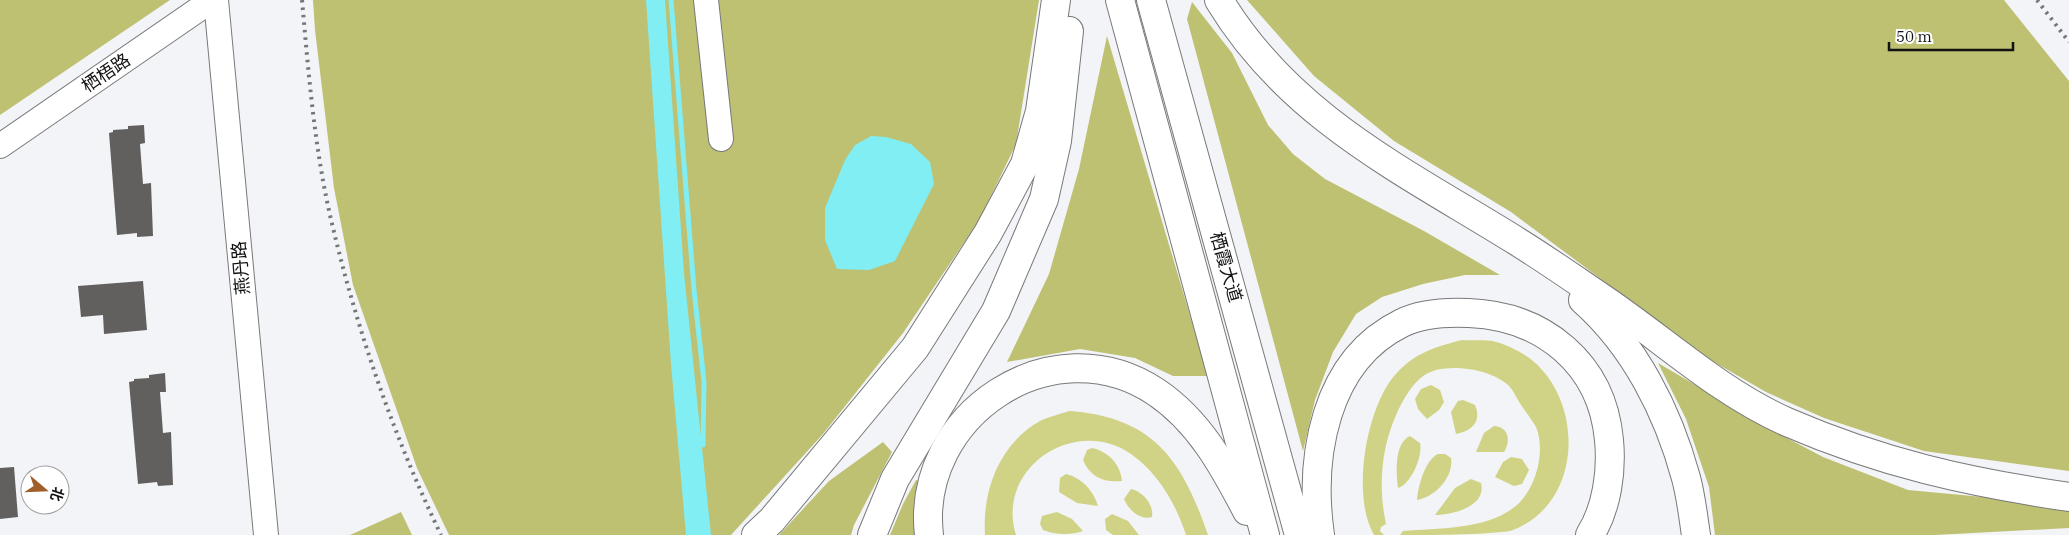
<svg xmlns="http://www.w3.org/2000/svg" width="2069" height="535" font-family="'IBM Plex Serif','Noto Sans SC',serif">
	<style>
		.green { fill: #d0d385 }
		.forest { fill: #bec072 }
		.water { fill: #81eef3 }
		.lines { fill: none; stroke-linecap: round; stroke-linejoin: round }
		.stream { stroke: #81eef3; stroke-width: 5 }
		.building { fill: #61605e }
		.minor-casing { stroke: #78797a; stroke-width: 26 }
		.highway-casing { stroke: #78797a; stroke-width: 30 }
		.minor { stroke: #fff; stroke-width: 24 }
		.highway { stroke: #fff; stroke-width: 28 }
		.rail { stroke: #757678; stroke-width: 4; stroke-dasharray: 2.5 5; stroke-linecap: butt }
		.labels { text-anchor: middle; stroke-width: 5; stroke-linejoin: round; paint-order: stroke }
		.street-label { font-size: 18px; fill: #111212; stroke: #fff }
	</style>
	<rect width="100%" height="100%" fill="#f3f4f7"/>
	<g class="green">
		<path d="M1462,340C1472,341 1486,339 1496,342C1506,344 1525,354 1533,361C1586,406 1581,507 1510,531C1483,535 1431,535 1400,535L1403,531C1439,528 1488,530 1517,505C1536,488 1546,451 1536,427C1532,420 1526,412 1521,405C1517,399 1514,391 1509,386C1492,370 1455,364 1433,371C1416,376 1404,398 1397,413C1381,448 1378,487 1386,524L1381,527L1380,531L1384,535H1374C1351,496 1366,408 1395,375C1414,353 1435,347 1462,340Z"/>
		<polygon points="1431,385 1440,390 1444,402 1439,410 1427,419 1418,409 1415,399 1421,389"/>
		<path d="M1463,400L1475,405C1482,421 1472,431 1456,434L1451,412L1458,401Z"/>
		<path d="M1069,411C1153,417 1182,459 1208,535H1186C1176,504 1158,473 1131,454C1075,415 995,468 1016,535H985C982,491 999,444 1040,421C1048,417 1060,414 1069,411Z"/>
		<path d="M1494,426C1509,427 1511,441 1504,452H1476L1484,433Z"/>
		<path d="M1410,436L1420,443C1423,456 1411,484 1398,488C1396,473 1394,443 1410,436Z"/>
		<path d="M1092,448C1109,452 1120,464 1122,481C1104,483 1090,477 1083,460L1087,450Z"/>
		<path d="M1438,454H1445L1451,458C1454,477 1435,497 1417,500C1418,486 1425,460 1438,454Z"/>
		<polygon points="1511,457 1522,459 1529,470 1522,484 1514,486 1495,477 1503,462"/>
		<path d="M1066,474C1082,478 1093,490 1098,506L1077,503L1059,492L1060,478Z"/>
		<path d="M1471,479L1481,483C1487,506 1453,515 1435,515L1455,488Z"/>
		<path d="M1131,489C1142,491 1154,504 1152,517C1140,521 1128,509 1124,499Z"/>
		<path d="M1057,512L1072,519L1083,531C1072,535 1055,535 1043,530L1040,524L1042,516Z"/>
		<polygon points="1112,514 1128,521 1139,535 1113,535 1106,530 1105,519"/>
	</g>
	<g class="forest">
		<polygon points="0,0 170,0 0,115"/>
		<polygon points="313,0 1039,0 1016,144 980,219 903,333 823,434 731,535 449,535 417,468 353,285 334,188 315,30"/>
		<polygon points="1247,0 2004,0 2069,81 2069,471 1924,451 1824,418 1766,392 1707,358 1511,212 1394,141 1314,76"/>
		<polygon points="1192,2 1232,53 1268,125 1293,154 1325,179 1424,231 1500,275 1465,275 1423,284 1382,297 1356,314 1333,352 1315,400 1303,451 1187,19"/>
		<polygon points="1107,36 1208,376 1173,376 1135,358 1080,349 1007,362 1049,274 1079,169"/>
		<polygon points="1658,363 1772,430 1823,457 1908,490 2069,505 2069,528 1935,535 1715,535 1709,487 1686,419"/>
		<polygon points="883,442 892,452 854,525 851,535 779,535 829,481"/>
		<polygon points="916,480 925,483 916,535 890,535 903,504"/>
		<polygon points="401,512 412,535 350,535"/>
	</g>
	<g class="water">
		<polygon points="646,0 665,0 684,273 711,535 686,535 671,364"/>
		<polygon points="871,136 886,137 911,144 930,162 934,184 895,261 869,270 837,269 825,240 825,208 845,160 855,145"/>
	</g>
	<g class="lines">
		<polyline class="stream" points="671,0 694,290 704,382 703,445"/>
	</g>
	<g class="building">
		<polygon points="144,125 145,143 140,144 143,184 151,183 153,236 137,237 137,233 117,235 109,133 113,132 113,130 128,129 128,126"/>
		<polygon points="143,281 147,330 104,334 103,315 81,317 78,286"/>
		<polygon points="165,373 166,392 160,392 163,433 171,432 173,485 158,486 157,482 138,484 129,382 134,381 134,379 149,378 149,375"/>
		<polygon points="14,467 18,517 0,519 0,468"/>
	</g>
	<g class="lines">
		<g class="minor-casing">
			<g id="minor">
				<polyline points="216,0 266,535"/>
				<polyline points="706,0 721,139"/>
				<polyline points="0,146 212,0"/>
			</g>
		</g>
		<g class="highway-casing">
			<g id="highway">
				<polyline points="1120,0 1265,535"/>
				<polyline points="1151,0 1299,535"/>
				<path d="M1219,0C1290,118 1406,172 1518,242C1547,260 1574,279 1602,298C1663,339 1719,392 1787,422C1882,463 1967,482 2069,497"/>
				<path d="M1583,300C1635,346 1668,412 1686,478C1691,496 1693,516 1696,535"/>
				<polyline points="756,535 772,520 915,348 988,233 1025,164 1040,111 1056,0"/>
				<polyline points="872,535 895,479 996,311 1044,199 1057,141 1069,31"/>
				<path d="M929,535C915,415 1052,323 1156,392C1199,421 1223,465 1247,511"/>
				<path d="M1320,535C1309,458 1324,361 1402,323C1422,313 1447,312 1469,313C1543,316 1602,363 1609,440C1612,471 1607,508 1590,535"/>
			</g>
		</g>
		<use href="#minor" class="minor"/>
		<use href="#highway" class="highway"/>
		<g class="rail">
			<path d="M302,0C309,78 315,156 334,232C359,336 395,439 441,535"/>
			<polyline points="2037,0 2069,42"/>
		</g>
	</g>
	<g class="labels">
		<g class="street-label">
			<text transform="translate(106 73) rotate(-34)" y="6">栖梧路</text>
			<text transform="translate(1226 267) rotate(74)" y="6">栖霞大道</text>
			<text transform="translate(241 268) rotate(-95)" y="6">燕丹路</text>
		</g>
	</g>
	<g transform="translate(45 490) rotate(109)"><circle r="24" fill="#ffffff" stroke="#a0a0a0"/>
	<path d="M0-4L9 19L0 12L-9 19Z" fill="#a05e2a"/>
	<text y="-8" font-size="14" font-weight="bold" text-anchor="middle" fill="#111212">北</text>
	</g>
	<path d="M1889 42v8h124v-8" fill="none" stroke="#111212" stroke-width="2.5"/>
	<text x="1896" y="42" font-size="15" fill="#111212" stroke="#ffffff" stroke-width="4" paint-order="stroke">50 m</text>
</svg>
